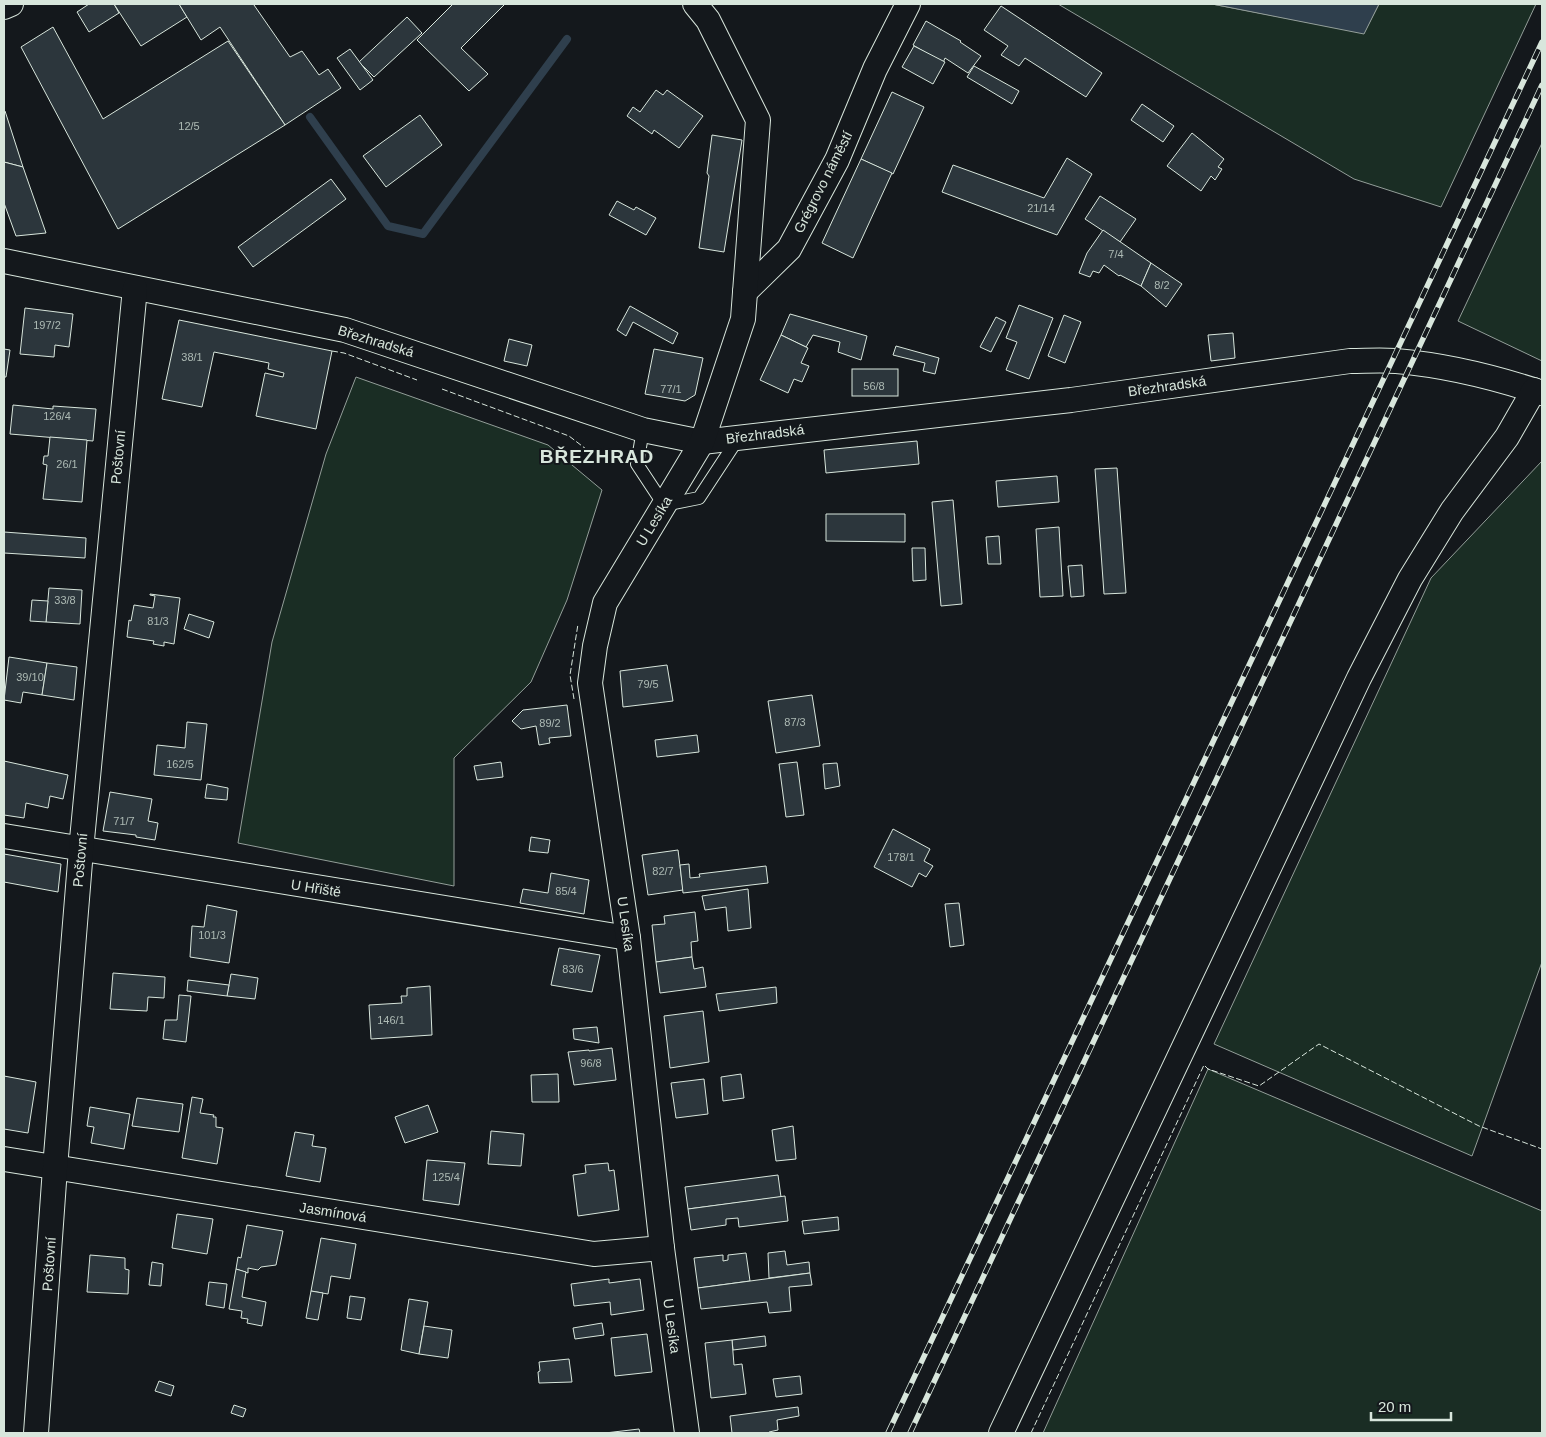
<svg xmlns="http://www.w3.org/2000/svg" width="1546" height="1437" font-family="Helvetica,sans-serif">
	<style>
		.green { fill: #1a2d24; stroke: #939e99 }
		.water { fill: #2f3f4d; stroke: #939e99 }
		.lines { fill: none; stroke-linecap: round; stroke-linejoin: round }
		.stream { stroke: #2f3f4d; stroke-width: 8 }
		.building { fill: #2c363c; stroke: #d8e6dc }
		.lane-casing { stroke: #d8e6dc; stroke-width: 14 }
		.street-casing { stroke: #d8e6dc; stroke-width: 26 }
		.lane { stroke: #14181c; stroke-width: 12 }
		.street { stroke: #14181c; stroke-width: 24 }
		.rail-casing { stroke: #d8e6dc; stroke-width: 5.5 }
		.rail { stroke: #14181c; stroke-width: 4; stroke-dasharray: 11; stroke-linecap: butt }
		.fence { stroke: #d8e6dc; stroke-width: 1; stroke-dasharray: 6 2.5; stroke-linecap: butt }
		.labels { text-anchor: middle; stroke-width: 4; stroke-linejoin: round; paint-order: stroke }
		.number-label { font-size: 11px; fill: #adbab4 }
		.street-label { font-size: 14px; fill: #d8e6dc; stroke: #14181c }
		.district-label { font-size: 19px; font-weight: bold; letter-spacing: 1px; fill: #d8e6dc; stroke: #14181c }
	</style>
	<rect width="100%" height="100%" fill="#14181c"/>
	<g class="green">
		<polygon points="1058,4 1212,4 1364,33 1379,4 1536,4 1441,207 1354,179"/>
		<polygon points="1542,143 1542,361 1458,321"/>
		<polygon points="356,377 548,445 602,490 567,600 531,682 454,758 454,886 238,843 272,642 326,454"/>
		<polygon points="1542,461 1542,962 1472,1156 1214,1044 1431,578"/>
		<polygon points="1208,1069 1542,1211 1542,1433 1043,1433"/>
	</g>
	<polygon class="water" points="1212,4 1379,4 1364,34"/>
	<g class="lines">
		<polyline class="stream" points="310,117 388,226 423,234 567,39"/>
	</g>
	<g class="building">
		<polygon points="89,4 114,4 119,13 89,32 77,12"/>
		<polygon points="114,4 179,4 187,17 141,46"/>
		<polygon points="179,4 256,4 254,5 290,57 302,51 319,75 328,69 341,88 285,125 220,27 201,40"/>
		<polygon points="453,4 505,4 461,48 488,74 469,91 417,40"/>
		<polygon points="1001,6 1102,73 1086,97 1025,58 1019,66 1001,55 1008,46 984,30"/>
		<polygon points="407,17 422,33 374,77 359,62"/>
		<polygon points="926,21 961,41 960,42 981,56 968,73 945,58 943,63 913,45"/>
		<polygon points="53,27 103,119 228,41 285,125 118,229 21,47"/>
		<polygon points="914,46 945,62 933,84 902,67"/>
		<polygon points="350,49 373,80 360,90 337,58"/>
		<polygon points="974,66 1019,91 1012,104 967,77"/>
		<polygon points="656,90 663,95 667,90 703,116 679,148 654,130 652,134 627,116 633,107 640,112"/>
		<polygon points="892,92 924,107 893,174 861,159"/>
		<polygon points="1142,104 1174,126 1163,142 1131,120"/>
		<polygon points="5,111 23,167 4,162 4,112"/>
		<polygon points="420,115 442,145 386,187 363,156"/>
		<polygon points="1192,133 1224,159 1218,167 1222,169 1215,180 1211,176 1201,191 1167,166"/>
		<polygon points="712,135 742,140 724,252 699,248 709,176 707,173"/>
		<polygon points="1067,158 1092,174 1057,235 942,192 953,165 1044,198"/>
		<polygon points="861,159 892,173 853,258 822,243"/>
		<polygon points="4,162 23,167 46,233 16,236 4,203"/>
		<polygon points="331,179 346,199 253,267 238,247"/>
		<polygon points="1100,196 1136,219 1120,242 1085,219"/>
		<polygon points="617,201 634,210 636,207 656,218 646,235 609,215"/>
		<polygon points="1103,230 1151,263 1141,286 1120,275 1119,276 1104,265 1099,273 1093,271 1090,277 1079,273 1087,253"/>
		<polygon points="1151,263 1182,284 1166,307 1141,286"/>
		<polygon points="1019,305 1053,318 1029,379 1006,370 1017,342 1006,338"/>
		<polygon points="630,306 678,333 673,344 633,322 626,336 617,330"/>
		<polygon points="25,308 73,314 69,347 55,345 54,357 20,354"/>
		<polygon points="790,314 867,336 861,360 838,352 840,342 813,335 806,347 781,335"/>
		<polygon points="1064,315 1081,322 1065,363 1048,356"/>
		<polygon points="996,317 1006,322 991,352 980,347"/>
		<polygon points="179,320 332,351 316,429 256,416 265,373 283,377 284,373 268,369 269,363 214,352 202,407 162,399"/>
		<polygon points="1233,333 1235,358 1211,361 1208,335"/>
		<polygon points="781,335 808,348 801,363 809,366 802,382 794,379 788,393 760,380"/>
		<polygon points="509,339 532,345 527,366 504,361"/>
		<polygon points="896,346 939,358 935,374 923,371 925,363 893,355"/>
		<polygon points="4,349 10,350 6,377 4,377"/>
		<polygon points="654,349 703,358 695,395 685,401 645,394"/>
		<rect x="852" y="369" width="46" height="27"/>
		<polygon points="13,405 53,409 53,406 96,409 93,441 10,434"/>
		<polygon points="50,437 87,440 82,502 43,499 47,465 43,464 44,456 48,456"/>
		<polygon points="917,441 919,464 826,473 824,450"/>
		<polygon points="1117,468 1126,593 1104,594 1095,469"/>
		<polygon points="1057,476 1059,502 998,507 996,481"/>
		<polygon points="953,500 962,604 941,606 932,502"/>
		<polygon points="826,514 905,514 905,542 826,541"/>
		<polygon points="1059,527 1063,596 1040,597 1036,529"/>
		<polygon points="4,532 86,538 85,558 4,553"/>
		<polygon points="999,536 1001,564 988,564 986,537"/>
		<polygon points="912,548 925,548 926,580 913,581"/>
		<polygon points="1082,565 1084,596 1071,597 1068,566"/>
		<polygon points="49,588 82,590 80,624 46,622"/>
		<polygon points="150,594 180,598 174,644 164,642 164,646 153,644 154,641 127,637 129,620 131,621 134,605 153,608 155,596 150,595"/>
		<polygon points="32,600 48,601 46,622 30,621"/>
		<polygon points="189,614 214,622 209,638 184,629"/>
		<polygon points="9,657 47,663 42,695 23,692 21,703 4,700"/>
		<polygon points="47,663 77,667 74,700 42,695"/>
		<polygon points="667,665 673,701 623,707 620,671"/>
		<polygon points="812,695 820,746 776,753 768,701"/>
		<polygon points="567,705 571,736 549,738 550,743 539,745 536,726 521,729 512,721 523,710"/>
		<polygon points="187,722 207,724 201,780 154,775 157,745 185,748"/>
		<polygon points="697,735 699,752 657,757 655,740"/>
		<polygon points="4,761 68,775 63,799 50,796 48,808 26,803 24,818 4,815"/>
		<polygon points="501,762 503,777 477,780 474,766"/>
		<polygon points="797,762 804,815 786,817 779,764"/>
		<polygon points="837,763 840,786 825,789 823,764"/>
		<polygon points="207,784 228,788 227,800 205,798"/>
		<polygon points="110,792 152,799 148,821 158,823 155,840 136,837 136,835 103,831"/>
		<polygon points="893,829 930,849 924,861 933,866 926,877 919,873 912,887 874,867"/>
		<polygon points="531,837 550,840 548,853 529,851"/>
		<polygon points="678,850 683,890 648,895 642,855"/>
		<polygon points="4,854 61,864 58,892 4,882"/>
		<polygon points="689,864 690,878 700,877 699,874 766,866 768,883 683,893 680,865"/>
		<polygon points="551,873 589,880 584,914 520,903 523,889 548,893"/>
		<polygon points="748,889 751,928 728,931 726,907 705,910 702,896"/>
		<polygon points="959,903 964,945 950,947 945,904"/>
		<polygon points="207,905 237,911 229,963 190,957 192,926 204,927"/>
		<polygon points="695,912 698,941 691,942 692,957 656,962 652,925 665,924 664,916"/>
		<polygon points="559,948 600,955 592,992 551,985"/>
		<polygon points="692,957 694,969 703,967 706,987 660,993 656,962"/>
		<polygon points="113,973 165,977 164,998 148,997 147,1011 110,1009"/>
		<polygon points="231,974 258,978 255,999 227,996"/>
		<polygon points="188,980 229,985 227,996 187,991"/>
		<polygon points="430,986 432,1035 371,1039 369,1005 402,1003 401,996 407,996 407,988"/>
		<polygon points="776,987 777,1003 719,1011 716,994"/>
		<polygon points="179,995 191,996 186,1042 163,1039 165,1020 177,1020"/>
		<polygon points="703,1011 709,1062 670,1068 664,1016"/>
		<polygon points="597,1027 599,1043 574,1039 573,1029"/>
		<polygon points="612,1048 616,1080 574,1085 568,1052 589,1050 589,1051"/>
		<polygon points="558,1074 559,1102 532,1102 531,1075"/>
		<polygon points="741,1074 744,1098 723,1101 721,1077"/>
		<polygon points="4,1076 36,1082 28,1133 4,1129"/>
		<polygon points="704,1079 708,1114 676,1118 671,1083"/>
		<polygon points="192,1097 203,1099 200,1113 214,1115 213,1117 216,1117 216,1127 223,1128 217,1164 182,1158"/>
		<polygon points="137,1098 183,1104 179,1132 132,1126"/>
		<polygon points="428,1105 438,1132 405,1143 395,1117"/>
		<polygon points="90,1107 130,1114 124,1149 91,1143 94,1127 87,1126"/>
		<polygon points="793,1126 796,1159 776,1161 772,1130"/>
		<polygon points="491,1131 524,1134 521,1166 488,1164"/>
		<polygon points="295,1132 314,1135 312,1146 326,1148 320,1182 286,1176"/>
		<polygon points="427,1160 465,1163 459,1205 423,1200"/>
		<polygon points="608,1163 609,1171 614,1170 619,1210 578,1216 573,1175 586,1173 585,1165"/>
		<polygon points="778,1175 781,1197 688,1209 685,1187"/>
		<polygon points="785,1196 788,1221 739,1227 738,1218 726,1219 726,1225 691,1230 688,1209"/>
		<polygon points="177,1214 213,1219 207,1254 172,1248"/>
		<polygon points="838,1217 839,1230 804,1234 802,1221"/>
		<polygon points="247,1225 283,1231 276,1265 261,1267 258,1270 248,1268 248,1273 236,1269 238,1257 241,1258"/>
		<polygon points="321,1238 356,1244 350,1279 331,1276 328,1294 311,1291"/>
		<polygon points="785,1251 787,1265 809,1262 810,1273 769,1278 768,1253"/>
		<polygon points="746,1253 750,1281 698,1288 694,1258 723,1255 723,1261 728,1260 728,1255"/>
		<polygon points="90,1255 125,1258 125,1269 129,1270 128,1294 87,1292"/>
		<polygon points="152,1262 163,1264 161,1286 149,1285"/>
		<polygon points="236,1269 246,1272 242,1297 266,1302 262,1326 247,1323 248,1319 241,1318 242,1311 229,1309"/>
		<polygon points="810,1273 812,1285 789,1287 791,1311 769,1313 767,1302 701,1309 698,1288"/>
		<polygon points="609,1279 609,1283 640,1279 644,1310 611,1315 610,1302 574,1306 571,1284"/>
		<polygon points="209,1282 227,1284 224,1308 206,1305"/>
		<polygon points="311,1291 323,1293 318,1320 306,1318"/>
		<polygon points="350,1296 365,1298 361,1320 347,1318"/>
		<polygon points="409,1299 428,1302 419,1354 401,1350"/>
		<polygon points="602,1323 604,1335 575,1339 573,1328"/>
		<polygon points="424,1326 452,1330 448,1358 419,1354"/>
		<polygon points="647,1334 652,1372 615,1376 611,1338"/>
		<polygon points="765,1336 766,1346 733,1350 732,1340"/>
		<polygon points="732,1340 734,1365 742,1364 746,1394 711,1398 705,1343"/>
		<polygon points="569,1359 572,1382 539,1383 538,1372 540,1371 539,1362"/>
		<polygon points="800,1376 802,1394 776,1397 773,1379"/>
		<polygon points="159,1381 174,1386 171,1396 155,1391"/>
		<polygon points="234,1405 246,1409 243,1417 231,1413"/>
		<polygon points="798,1407 799,1416 777,1420 778,1430 769,1432 769,1433 732,1433 730,1416"/>
		<polygon points="639,1429 640,1433 605,1433"/>
	</g>
	<g class="lines">
		<g class="lane-casing">
			<polyline id="lane" points="643,430 637,464 664,505 699,498 739,437"/>
		</g>
		<g class="street-casing">
			<g id="street">
				<polyline points="4,7 11,4"/>
				<path d="M4,261L345,330L643,430L702,442L1071,400L1350,361C1365,361 1380,360 1396,361C1444,365 1497,378 1542,393"/>
				<polyline points="745,292 789,249 837,160 875,69 908,4"/>
				<polyline points="4,836 628,938"/>
				<polyline points="4,1159 594,1254 662,1248"/>
				<polyline points="36,1433 55,1168 81,850 135,288"/>
				<polyline points="687,1433 662,1248 628,938 590,683 595,646 605,603 702,442 743,319 758,120 708,20 695,4"/>
				<polyline points="1001,1433 1359,678 1410,579 1452,511 1507,437 1534,390"/>
			</g>
		</g>
		<use href="#lane" class="lane"/>
		<use href="#street" class="street"/>
		<g class="rail-casing">
			<g id="rail">
				<polyline points="888,1433 1542,42"/>
				<polyline points="910,1433 1542,85"/>
			</g>
		</g>
		<use href="#rail" class="rail"/>
		<g class="fence">
			<polyline points="332,351 344,353 417,380"/>
			<polyline points="442,389 569,436 586,449"/>
			<polyline points="574,699 570,675 578,624"/>
			<polyline points="1031,1433 1204,1065 1208,1069 1259,1086 1319,1044 1479,1126 1542,1149"/>
		</g>
	</g>
	<g class="labels">
		<g class="number-label">
			<text x="189" y="130">12/5</text>
			<text x="1041" y="212">21/14</text>
			<text x="1116" y="258">7/4</text>
			<text x="1162" y="289">8/2</text>
			<text x="47" y="329">197/2</text>
			<text x="192" y="361">38/1</text>
			<text x="874" y="390">56/8</text>
			<text x="671" y="393">77/1</text>
			<text x="57" y="420">126/4</text>
			<text x="67" y="468">26/1</text>
			<text x="65" y="604">33/8</text>
			<text x="158" y="625">81/3</text>
			<text x="30" y="681">39/10</text>
			<text x="648" y="688">79/5</text>
			<text x="795" y="726">87/3</text>
			<text x="550" y="727">89/2</text>
			<text x="180" y="768">162/5</text>
			<text x="124" y="825">71/7</text>
			<text x="901" y="861">178/1</text>
			<text x="663" y="875">82/7</text>
			<text x="566" y="895">85/4</text>
			<text x="212" y="939">101/3</text>
			<text x="573" y="973">83/6</text>
			<text x="391" y="1024">146/1</text>
			<text x="591" y="1067">96/8</text>
			<text x="446" y="1181">125/4</text>
		</g>
		<g class="street-label">
			<text transform="translate(823 182) rotate(-63)" y="5">Grégrovo náměstí</text>
			<text transform="translate(376 341) rotate(17)" y="5">Březhradská</text>
			<text transform="translate(1167 386) rotate(-8)" y="5">Březhradská</text>
			<text transform="translate(765 434) rotate(-7)" y="5">Březhradská</text>
			<text transform="translate(118 457) rotate(-85)" y="5">Poštovní</text>
			<text transform="translate(654 521) rotate(-59)" y="5">U Lesíka</text>
			<text transform="translate(80 860) rotate(-85)" y="5">Poštovní</text>
			<text transform="translate(316 888) rotate(9)" y="5">U Hřiště</text>
			<text transform="translate(626 924) rotate(82)" y="5">U Lesíka</text>
			<text transform="translate(333 1212) rotate(9)" y="5">Jasmínová</text>
			<text transform="translate(49 1264) rotate(-86)" y="5">Poštovní</text>
			<text transform="translate(672 1326) rotate(82)" y="5">U Lesíka</text>
		</g>
		<g class="district-label">
			<text x="597" y="463">BŘEZHRAD</text>
		</g>
	</g>
	<rect width="1546" height="1437" fill="none" stroke="#d8e6dc" stroke-width="10"/>
	<path d="M1371 1412v8h80v-8" fill="none" stroke="#d8e6dc" stroke-width="2.5"/>
	<text x="1378" y="1412" font-size="15" fill="#d8e6dc" stroke="#14181c" stroke-width="4" paint-order="stroke">20 m</text>
</svg>
